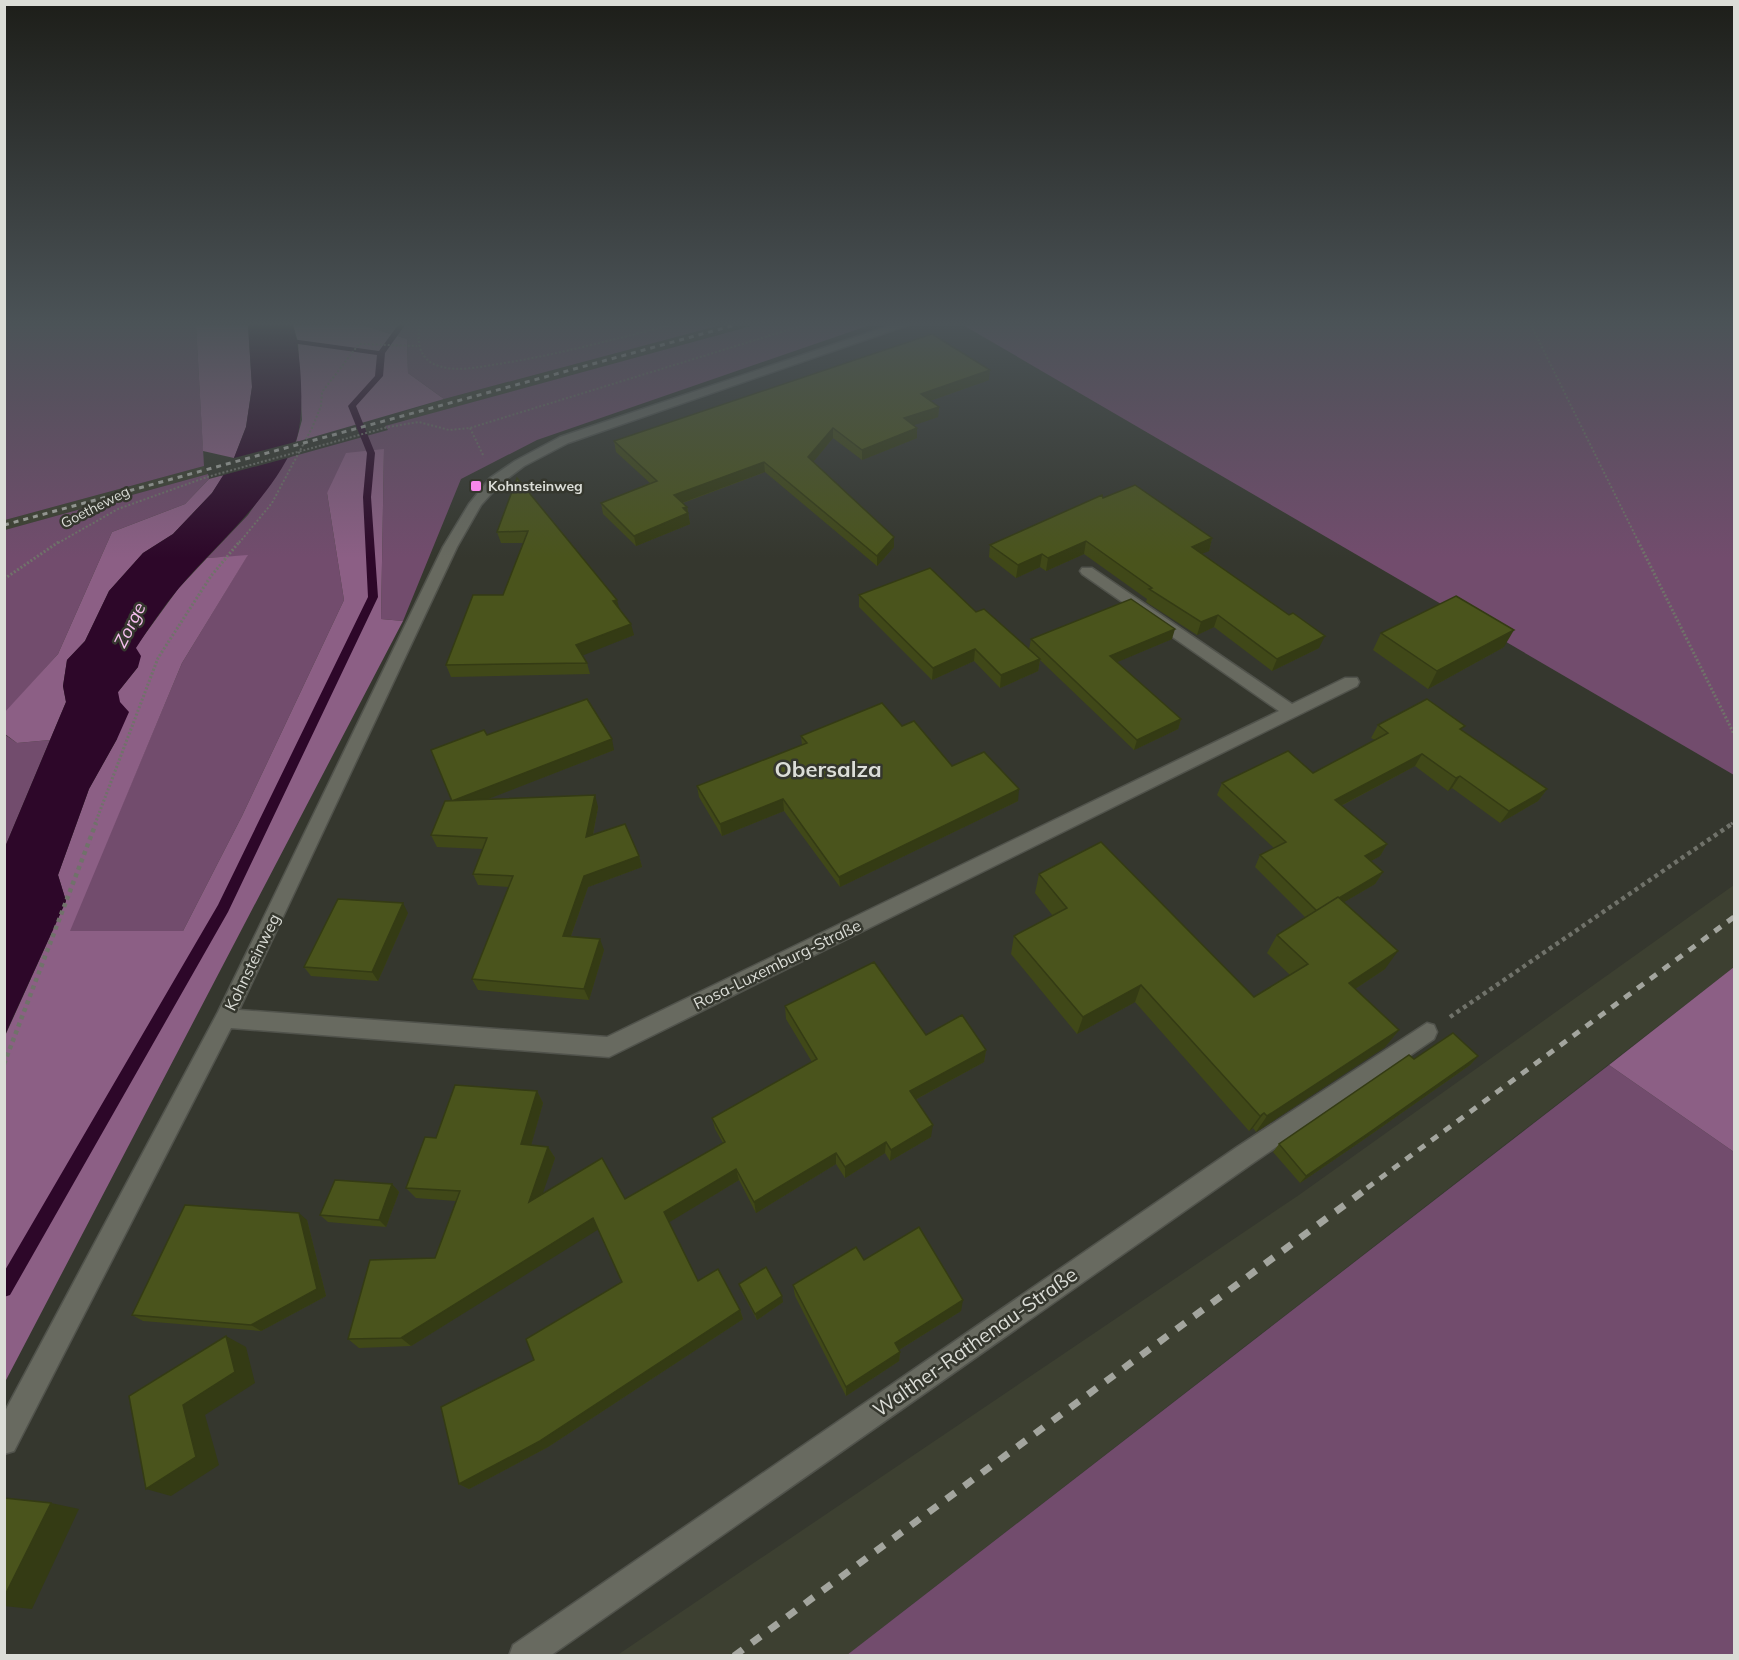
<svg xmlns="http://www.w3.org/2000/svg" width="1739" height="1660" font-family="Mulish,sans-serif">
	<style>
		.built { fill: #3d4031 }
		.green { fill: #724c6d }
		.forest { fill: #8c5f85 }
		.water { fill: #2d0729 }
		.pier { fill: #35372e }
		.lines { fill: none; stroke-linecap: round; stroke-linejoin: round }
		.stream { fill: #2d0729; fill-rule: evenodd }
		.minor-casing { stroke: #51534c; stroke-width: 3 }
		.path-far2 { stroke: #70726a; stroke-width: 2; stroke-dasharray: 2 2; stroke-linecap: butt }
		.path-far1 { stroke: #70726a; stroke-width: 3; stroke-dasharray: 2 2; stroke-linecap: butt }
		.path { stroke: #70726a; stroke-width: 4.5; stroke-dasharray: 4 4; stroke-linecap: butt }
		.minor { fill: #686a60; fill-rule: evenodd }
		.rail-far2 { stroke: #a3a59e; stroke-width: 3; stroke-dasharray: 5 5; stroke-linecap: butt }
		.rail-far1 { stroke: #a3a59e; stroke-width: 5; stroke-dasharray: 8 8; stroke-linecap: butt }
		.rail { stroke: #a3a59e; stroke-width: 7; stroke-dasharray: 11 11; stroke-linecap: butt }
		.path-bridge { stroke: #70726a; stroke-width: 2; stroke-dasharray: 2 2; stroke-linecap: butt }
		.wall { fill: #404818 }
		.shaded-wall { fill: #343b14 }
		.building { fill: #4a541c; stroke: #343b14; stroke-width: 1.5 }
		.poi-dot { fill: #f888eb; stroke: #35372e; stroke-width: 2 }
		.labels { text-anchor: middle; stroke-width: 5; stroke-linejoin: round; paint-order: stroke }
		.far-poi-label { font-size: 14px; font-weight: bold; fill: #dbddd7; stroke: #35372e; text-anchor: start }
		.far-street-label { font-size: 14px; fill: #dbddd7; stroke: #35372e }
		.street-label { font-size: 16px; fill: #dbddd7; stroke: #35372e }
		.water-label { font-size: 18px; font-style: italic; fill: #f7c0ef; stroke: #35372e }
		.near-street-label { font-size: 20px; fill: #dbddd7; stroke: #35372e }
		.district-label { font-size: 22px; font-weight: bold; fill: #dbddd7; stroke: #35372e }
	</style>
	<rect width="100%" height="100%" fill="#35372e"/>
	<g class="built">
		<polygon points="721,325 755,325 405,421 400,413 444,399"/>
		<polygon points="204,466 208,474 5,530 5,520"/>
		<polygon points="1734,885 1734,967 847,1655 616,1656 1299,1195"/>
	</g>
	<g class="green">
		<polygon points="5,325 196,325 204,466 5,520"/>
		<polygon points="362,325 721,325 444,399 408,373 407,339"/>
		<polygon points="755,325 870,325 537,440 461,479 403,621 381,619 384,450 327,493 344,600 242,816 183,931 69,931 182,663 247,556 207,558 248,515 287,458 388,430 385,426"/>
		<polygon points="963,325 1734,325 1734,775"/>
		<polygon points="208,474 209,479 185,504 112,532 58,654 5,713 5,530"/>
		<polygon points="4,734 17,743 50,740 5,847"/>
		<polygon points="1609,1065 1734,1152 1734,1655 847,1655"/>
	</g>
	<g class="forest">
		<polygon points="196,325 248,325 252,387 246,427 234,458 203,451"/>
		<polygon points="293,325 362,325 407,339 408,373 444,399 296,442 302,420 298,342"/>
		<polygon points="384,449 381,619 403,621 5,1382 5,1036 66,901 58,875 89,789 117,739 118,692 138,667 135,648 178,589 207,558 248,555 182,663 70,931 183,931 242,816 344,600 327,493 346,453"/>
		<polygon points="224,475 212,493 173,534 143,553 109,591 85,641 67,660 63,686 66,702 50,740 17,743 5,734 4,713 58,654 112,532 185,504 209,479"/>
		<polygon points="1734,967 1734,1152 1609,1065"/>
	</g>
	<path class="water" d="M248,325H293C301,351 306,418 295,443C270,500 218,542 179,588C163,607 149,628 136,648L141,656L138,667L118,692L120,702L129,712L117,739L89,789L58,875L66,901L5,1035V847L66,702L63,686L67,660L85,641L109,591L143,553L173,534L212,493L234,458L246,427L252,387Z"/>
	<polygon class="pier" points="299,441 291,457 220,476 230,459"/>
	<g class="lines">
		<polygon class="stream" points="398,325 405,325 385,353 383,376 356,406 375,453 371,497 378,597 228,912 10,1295 4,1297 4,1272 218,905 368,597 363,497 367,453 348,406 375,376 377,355 284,342 280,340 284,338 379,351"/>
		<g class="minor-casing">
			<g id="minor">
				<polygon points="891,325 908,325 568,443 524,466 500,484 481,505 457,547 239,1010 607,1037 1279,711 1082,574 1080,571 1082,568 1092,568 1292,704 1345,678 1357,678 1359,682 1357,686 609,1057 231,1028 14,1451 4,1454 4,1413 218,1012 443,547 469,504 490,478 515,461 560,437"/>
				<polygon points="1427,1023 1434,1025 1437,1032 1434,1039 1253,1163 550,1656 509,1656 513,1645 1237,1147"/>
			</g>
		</g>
		<g class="path-far2">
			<path d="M420,325C416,342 420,361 439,366C457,372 479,367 498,364C557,355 614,339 672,325"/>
			<polyline points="1531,325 1639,543"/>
			<polyline points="388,427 419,422 449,430 470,428 804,325"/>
			<polyline points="470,428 484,457"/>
			<polyline points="58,543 118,509 207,477"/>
			<polyline points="239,543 272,503 312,428 321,406 322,392 359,344 417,346"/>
		</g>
		<g class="path-far1">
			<polyline points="1638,541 1734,734"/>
			<polyline points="4,579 60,541"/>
			<polyline points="95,824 158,658 211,576 240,541"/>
			<polyline points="1731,824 1734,822"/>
		</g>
		<g class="path">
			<polyline points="1450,1017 1733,823"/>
			<polyline points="4,1064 96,823"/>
		</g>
		<use href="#minor" class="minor"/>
		<polyline class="rail-far2" points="4,525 735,325"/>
		<polyline class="rail-far1" points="1367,1188 1734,917"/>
		<polyline class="rail" points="734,1656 1369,1187"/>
		<polyline class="path-bridge" points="207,477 388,427"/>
	</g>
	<g class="wall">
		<polygon points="989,380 930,401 939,407 938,417 913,425 917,438 862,460 833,438 813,462 894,547 877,566 765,472 683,503 687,507 690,524 636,546 603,514 601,503 650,483 616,452 614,441"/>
		<polygon points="517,478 619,609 634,635 582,655 587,663 590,674 451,677 446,665 503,595 524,543 501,543 497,532"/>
		<polygon points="1103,498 1212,538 1209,551 1202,553 1319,648 1272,671 1214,627 1197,635 1146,602 1147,599 1084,554 1046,571 1040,567 1016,578 989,557 990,545"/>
		<polygon points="859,595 976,612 1029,649 1031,639 1172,639 1117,662 1181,719 1178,729 1134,750 1040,660 1038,671 1000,688 974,661 932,680 859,607"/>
		<polygon points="1381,633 1504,647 1428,689 1373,650"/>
		<polygon points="1378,725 1462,730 1547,789 1538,801 1500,823 1452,788 1448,791 1415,766 1341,806 1387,844 1380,856 1371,861 1383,872 1375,884 1344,902 1385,969 1355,989 1399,1030 1385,1047 1256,1132 1253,1128 1249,1131 1135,1002 1077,1034 1011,954 1014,936 1053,916 1035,893 1039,874 1254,997 1290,975 1267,953 1277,935 1305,917 1255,867 1260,855 1274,848 1217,795 1222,783 1313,773 1375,740 1371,738"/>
		<polygon points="902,726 952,766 1018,801 840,887 784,811 722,836 699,797 697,786 802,745 801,736"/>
		<polygon points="487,735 614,750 485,800 598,807 593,835 639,856 642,867 588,887 571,936 604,950 589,1000 478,990 472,979 509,887 478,885 473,874 483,849 437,847 431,835 452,801"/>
		<polygon points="408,913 378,981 311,976 304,967"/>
		<polygon points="785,1006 926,1035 986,1050 984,1062 915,1100 931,1137 890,1161 885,1153 845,1178 836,1164 756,1213 739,1180 669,1222 698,1281 740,1310 743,1319 548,1447 469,1489 459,1484 534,1360 622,1282 598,1229 411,1346 359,1348 348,1339 435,1258 456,1201 416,1198 406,1188 436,1138 537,1091 543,1103 531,1145 548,1147 555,1158 542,1194 625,1199 723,1143 715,1129 712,1118 812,1062 786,1019"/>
		<polygon points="1478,1056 1470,1065 1363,1140 1300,1183 1273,1152 1279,1144 1414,1059"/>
		<polygon points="392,1184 399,1192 386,1227 328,1222 320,1215"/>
		<polygon points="307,1220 326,1296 261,1331 143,1321 132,1315"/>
		<polygon points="864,1260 961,1311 899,1350 900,1352 899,1361 846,1396 795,1296 793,1285"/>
		<polygon points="739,1284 783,1302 757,1320 741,1290"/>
	</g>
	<g class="shaded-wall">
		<polygon points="990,370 989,380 921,404 921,394"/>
		<polygon points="939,407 938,417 903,429 904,418"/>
		<polygon points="833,428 833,438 809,467 808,457"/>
		<polygon points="917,428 917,438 862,460 862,450"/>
		<polygon points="764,462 765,472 676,505 674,495"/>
		<polygon points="687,507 690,524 636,546 634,536"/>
		<polygon points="894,537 894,547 877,566 877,556"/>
		<polygon points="1212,538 1209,551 1189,559 1192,547"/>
		<polygon points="1086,541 1084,554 1046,571 1048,558"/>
		<polygon points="1042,554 1040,567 1016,578 1018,565"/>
		<polygon points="617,600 620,611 613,601"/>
		<polygon points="1218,615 1214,627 1197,635 1201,622"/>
		<polygon points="631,624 634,635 579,657 576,645"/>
		<polygon points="1175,629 1172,639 1108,666 1110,656"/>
		<polygon points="1514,630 1504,647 1428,689 1437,671"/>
		<polygon points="1325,636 1319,648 1272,671 1277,659"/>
		<polygon points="975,649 974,661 932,680 933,668"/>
		<polygon points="1040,659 1038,671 1000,688 1001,675"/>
		<polygon points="1181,719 1178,729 1134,750 1137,740"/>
		<polygon points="612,739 614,750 457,811 452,801"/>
		<polygon points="1422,754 1415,766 1329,812 1335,800"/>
		<polygon points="1460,776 1452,788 1448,791 1456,778"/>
		<polygon points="1019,789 1018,801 840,887 839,877"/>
		<polygon points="1547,789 1538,801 1500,823 1509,811"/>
		<polygon points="595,795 598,807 590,849 586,837"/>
		<polygon points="783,799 784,811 722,836 720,824"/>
		<polygon points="1387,844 1380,856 1358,868 1365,856"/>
		<polygon points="639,856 642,867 588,887 567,947 563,936 584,876"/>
		<polygon points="1383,872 1375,884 1310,922 1317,911"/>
		<polygon points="403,903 408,913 378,981 372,972"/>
		<polygon points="600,939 604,950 589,1000 584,989"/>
		<polygon points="1398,951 1385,969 1337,1001 1349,983"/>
		<polygon points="1141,985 1135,1002 1077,1034 1083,1017"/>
		<polygon points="1399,1030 1385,1047 1256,1132 1267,1116"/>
		<polygon points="986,1050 984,1062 909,1103 910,1091"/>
		<polygon points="1478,1056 1470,1065 1363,1140 1300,1183 1306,1176"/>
		<polygon points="537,1091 543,1103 528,1156 521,1144"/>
		<polygon points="1264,1113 1253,1128 1249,1131 1260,1116"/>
		<polygon points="933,1125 931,1137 890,1161 891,1150"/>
		<polygon points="886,1142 885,1153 845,1178 845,1167"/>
		<polygon points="548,1147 555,1158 536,1213 529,1202"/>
		<polygon points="836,1153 836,1164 756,1213 754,1202"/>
		<polygon points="736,1169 739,1180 668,1223 664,1212"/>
		<polygon points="392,1184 399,1192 386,1227 379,1220"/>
		<polygon points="299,1213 307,1220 326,1296 261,1331 251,1325"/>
		<polygon points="593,1218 599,1229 411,1346 401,1338"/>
		<polygon points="782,1296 783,1302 757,1320 755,1314"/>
		<polygon points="963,1300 961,1311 894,1353 895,1343"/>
		<polygon points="740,1310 743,1319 548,1447 469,1489 459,1484"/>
		<polygon points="226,1336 246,1347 255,1383 205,1415 219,1465 171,1496 146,1489 183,1405"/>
		<polygon points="900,1352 899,1361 846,1396 846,1387"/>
		<polygon points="51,1503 79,1509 32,1609 4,1606 4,1597"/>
	</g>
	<g class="building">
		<polygon points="932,334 990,370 921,394 939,407 904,418 917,428 862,450 833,428 808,457 894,537 877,556 764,462 674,495 687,507 683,508 688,513 634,536 601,503 657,481 614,441"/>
		<polygon points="517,478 617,600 613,601 631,624 576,645 587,663 446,665 473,595 503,595 528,531 497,532"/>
		<polygon points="1135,485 1212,538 1192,547 1289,615 1293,613 1325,636 1277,659 1218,615 1201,622 1149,589 1152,588 1086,541 1048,558 1042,554 1018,565 990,545 1102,495 1103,498"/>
		<polygon points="930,568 976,612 984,609 1040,659 1001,675 975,649 933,668 859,595"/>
		<polygon points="1456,596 1514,630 1437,671 1381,633"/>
		<polygon points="1131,599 1175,629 1110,656 1181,719 1137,740 1031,639"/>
		<polygon points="587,699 612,739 452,801 431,750 484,730 487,735"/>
		<polygon points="1427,699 1465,726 1460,729 1547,789 1509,811 1460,776 1456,778 1422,754 1335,800 1387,844 1365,856 1383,872 1317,911 1260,855 1286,842 1222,783 1288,751 1313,773 1388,733 1378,725"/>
		<polygon points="882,703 902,726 914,721 952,766 984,752 1019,789 839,877 783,799 720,824 697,786 807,743 801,736"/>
		<polygon points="595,795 586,837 625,824 639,856 584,876 563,936 600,939 584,989 472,979 513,876 473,874 487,838 431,835 445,801"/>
		<polygon points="1101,842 1254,997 1308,964 1277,935 1338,897 1398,951 1349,983 1399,1030 1267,1116 1264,1113 1260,1116 1141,985 1083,1017 1014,936 1067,908 1039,874"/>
		<polygon points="338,899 403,903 372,972 304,967"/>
		<polygon points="874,962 926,1035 962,1015 986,1050 910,1091 933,1125 891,1150 886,1142 845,1167 836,1153 754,1202 736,1169 664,1212 698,1281 718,1269 740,1310 540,1441 459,1484 441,1407 534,1360 526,1339 622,1282 593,1218 401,1338 348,1339 370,1260 435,1258 460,1191 406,1188 425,1137 436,1138 455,1085 537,1091 521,1144 548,1147 529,1202 602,1158 625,1199 725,1142 712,1118 817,1059 785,1006"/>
		<polygon points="1453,1033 1478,1056 1370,1132 1306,1176 1279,1144 1409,1055 1414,1059"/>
		<polygon points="335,1180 392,1184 379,1220 320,1215"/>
		<polygon points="185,1205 299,1213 317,1289 251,1325 132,1315"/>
		<polygon points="919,1227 963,1300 895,1343 900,1352 846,1387 793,1285 856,1247 864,1260"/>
		<polygon points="766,1267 782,1296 755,1314 739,1284"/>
		<polygon points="226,1336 235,1372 183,1405 196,1457 146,1489 129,1396"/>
		<polygon points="4,1498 51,1503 4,1597"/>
	</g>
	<linearGradient id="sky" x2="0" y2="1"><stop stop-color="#1d1e19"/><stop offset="0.58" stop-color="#4b5357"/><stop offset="1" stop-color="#4b5357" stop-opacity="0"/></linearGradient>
	<rect width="1739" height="558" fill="url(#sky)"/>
	<rect class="poi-dot" x="470" y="480" width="12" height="12" rx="3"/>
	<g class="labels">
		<g class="far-poi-label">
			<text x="488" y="491">Kohnsteinweg</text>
		</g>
		<g class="far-street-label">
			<text transform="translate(95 507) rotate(-27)" y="5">Goetheweg</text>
		</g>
		<g class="street-label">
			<text transform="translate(252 962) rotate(-64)" y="6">Kohnsteinweg</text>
			<text transform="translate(777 964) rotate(-26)" y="6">Rosa-Luxemburg-Straße</text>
		</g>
		<g class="water-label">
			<text transform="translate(130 625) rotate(-63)" y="6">Zorge</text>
		</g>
		<g class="near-street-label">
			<text transform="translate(975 1342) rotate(-35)" y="7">Walther-Rathenau-Straße</text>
		</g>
		<g class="district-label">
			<text x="828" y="777">Obersalza</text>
		</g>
	</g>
	<rect width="1739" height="1660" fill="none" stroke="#dbddd7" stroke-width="12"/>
</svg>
